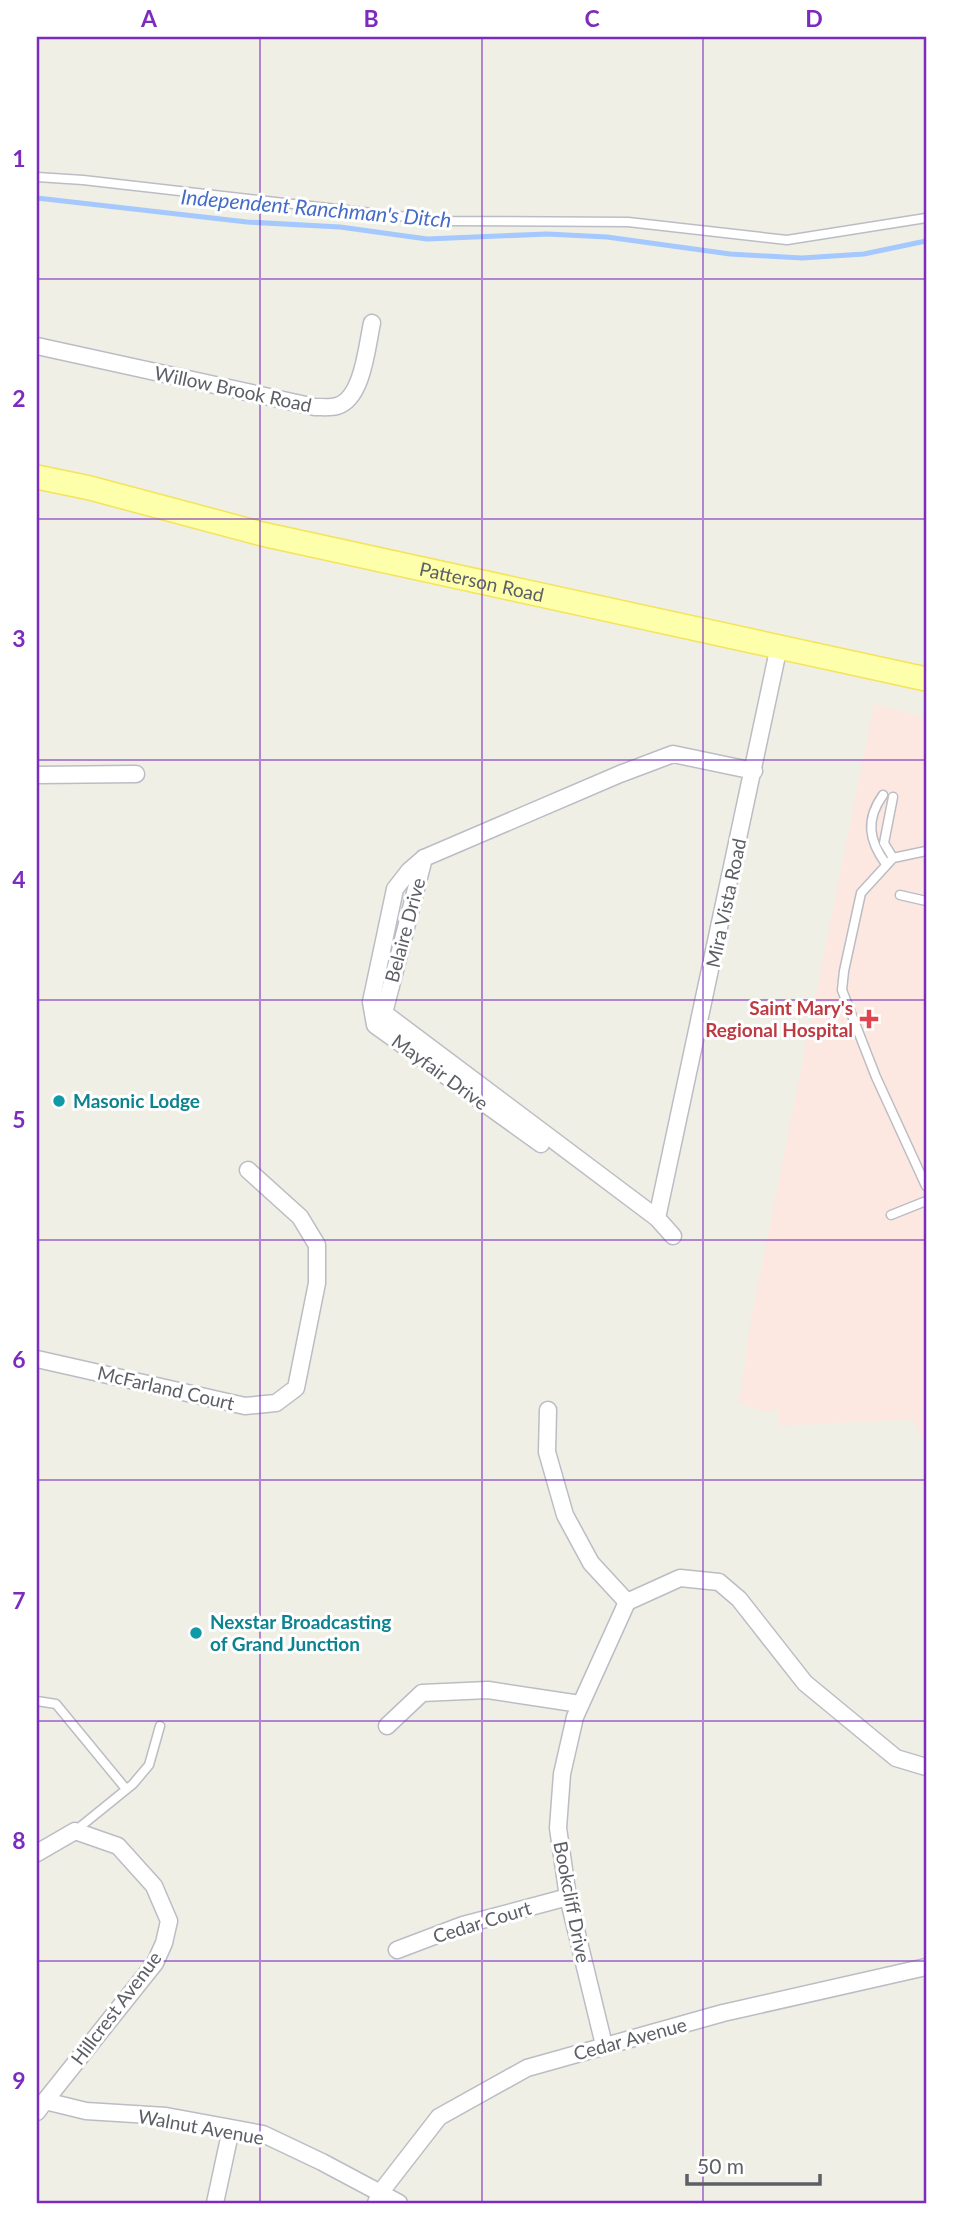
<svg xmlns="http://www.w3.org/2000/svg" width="963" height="2240" font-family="Lato,sans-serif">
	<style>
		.medical { fill: #fce8e1 }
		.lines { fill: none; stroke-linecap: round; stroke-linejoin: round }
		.stream { stroke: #a5c8ff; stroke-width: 5 }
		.lane-casing { stroke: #bcbdc4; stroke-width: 11 }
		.street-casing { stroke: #bcbdc4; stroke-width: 19 }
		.primary-casing { stroke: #f4e459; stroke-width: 26 }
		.lane { stroke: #fff; stroke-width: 8 }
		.street { stroke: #fff; stroke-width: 16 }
		.primary { stroke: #feffaa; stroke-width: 23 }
		.grid { fill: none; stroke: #7b2cbf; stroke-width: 2; stroke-opacity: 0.55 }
		.health-dot { fill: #e0444e; stroke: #fff; stroke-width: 2.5 }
		.culture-dot { fill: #0f9aa8; stroke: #fff; stroke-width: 2.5 }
		.labels { text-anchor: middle; stroke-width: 6; stroke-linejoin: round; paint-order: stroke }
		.street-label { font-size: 19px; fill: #5d5f66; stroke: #fff }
		.health-label { font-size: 19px; font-weight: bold; fill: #be3a42; stroke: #fff; text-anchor: end }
		.culture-label { font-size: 19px; font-weight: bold; fill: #0d838f; stroke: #fff; text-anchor: start }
		.water-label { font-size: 21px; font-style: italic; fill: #456cc6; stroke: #fff }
		.neatline { fill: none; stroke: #7b2cbf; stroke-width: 2.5 }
		.grid-label { font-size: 23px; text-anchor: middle; font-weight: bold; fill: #7b2cbf }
	</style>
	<rect width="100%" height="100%" fill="#efefe5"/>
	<polygon class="medical" points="874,704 926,718 926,1441 922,1439 912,1419 779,1426 778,1410 761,1411 739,1403 751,1320"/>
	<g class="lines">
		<polyline class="stream" points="37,198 247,222 340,227 427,239 547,234 607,237 730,254 802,258 864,254 926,241"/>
		<g class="lane-casing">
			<g id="lane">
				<polyline points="37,177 83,180 443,221 628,222 787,240 926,218"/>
				<path d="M883,795C865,820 869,841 886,864"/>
				<polyline points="893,797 884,843 893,858"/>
				<polyline points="926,851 893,858 861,893 844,971 842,990 876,1077 926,1186"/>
				<polyline points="900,895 926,901"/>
				<polyline points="891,1215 926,1201"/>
				<polyline points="37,1701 56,1704 126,1789"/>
				<polyline points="75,1831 133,1784 149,1765 160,1726"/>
			</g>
		</g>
		<g class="street-casing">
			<g id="street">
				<path d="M37,346L315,407C322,407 331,408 337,406C363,399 367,345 372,323"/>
				<polyline points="37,775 136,774"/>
				<polyline points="424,858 409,871 395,889 371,1002 375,1025 541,1144"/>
				<polyline points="657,1218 779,646"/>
				<polyline points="673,1236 657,1218 384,1013 424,858 620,774 673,754 754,771"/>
				<polyline points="37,1359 245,1406 276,1403 296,1388 317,1283 317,1245 300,1217 248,1170"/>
				<polyline points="548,1410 547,1452 565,1515 591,1563 627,1602"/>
				<polyline points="627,1602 680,1578 719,1582 739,1599 805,1683 896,1758 926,1767"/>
				<polyline points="387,1726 422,1693 488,1690 580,1704"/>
				<polyline points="37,1853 75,1831 118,1846 154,1886 169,1921 164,1943 155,1963 45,2101"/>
				<polyline points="397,1950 463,1925 568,1897"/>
				<polyline points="604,2045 568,1897 558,1828 562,1774 575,1717 627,1602"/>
				<polyline points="37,2112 45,2101 86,2111 166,2116 263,2134 322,2162 399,2203"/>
				<polyline points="215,2203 231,2129"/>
				<polyline points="376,2203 380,2193 439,2117 527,2068 723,2013 926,1967"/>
			</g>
		</g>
		<g class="primary-casing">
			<g id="primary">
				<path id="s1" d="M37,477L90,488L262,534L926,679"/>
			</g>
		</g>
		<use href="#lane" class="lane"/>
		<use href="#street" class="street"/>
		<use href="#primary" class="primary"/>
	</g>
	<path class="grid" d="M260,37V2203M482,37V2203M703,37V2203M37,279H926M37,519H926M37,760H926M37,1000H926M37,1240H926M37,1480H926M37,1721H926M37,1961H926"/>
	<path class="health-dot" d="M865.5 1008.5h7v7h7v7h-7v7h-7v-7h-7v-7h7z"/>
	<g class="culture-dot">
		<circle cx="59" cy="1101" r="7"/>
		<circle cx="196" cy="1633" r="7"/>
	</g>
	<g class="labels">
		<g class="street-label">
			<text transform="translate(233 389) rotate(12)" y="7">Willow Brook Road</text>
			<text dy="7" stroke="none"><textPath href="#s1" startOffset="457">Patterson Road</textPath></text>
			<text transform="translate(726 903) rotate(-78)" y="7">Mira Vista Road</text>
			<text transform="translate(405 930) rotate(-75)" y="7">Belaire Drive</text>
			<text transform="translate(440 1072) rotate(36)" y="7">Mayfair Drive</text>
			<text transform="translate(166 1388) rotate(13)" y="7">McFarland Court</text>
			<text transform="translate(572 1902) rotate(79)" y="7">Bookcliff Drive</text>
			<text transform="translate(482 1922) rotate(-17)" y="7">Cedar Court</text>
			<text transform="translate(116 2008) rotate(-53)" y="7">Hillcrest Avenue</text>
			<text transform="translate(630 2039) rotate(-15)" y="7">Cedar Avenue</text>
			<text transform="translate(201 2127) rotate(10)" y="7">Walnut Avenue</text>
		</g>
		<g class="health-label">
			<text x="853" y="1015">Saint Mary's<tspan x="853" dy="22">Regional Hospital</tspan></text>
		</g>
		<g class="culture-label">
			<text x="73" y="1108">Masonic Lodge</text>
			<text x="210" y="1629">Nexstar Broadcasting<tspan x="210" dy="22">of Grand Junction</tspan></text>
		</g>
		<g class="water-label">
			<text transform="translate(316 209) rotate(5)" y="7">Independent Ranchman's Ditch</text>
		</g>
	</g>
	<rect width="963" height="2240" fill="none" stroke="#ffffff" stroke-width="77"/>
	<path d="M687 2174v10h133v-10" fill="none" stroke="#5d5f66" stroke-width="3.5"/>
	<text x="697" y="2174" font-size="21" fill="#5d5f66" stroke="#ffffff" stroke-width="5" paint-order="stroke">50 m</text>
	<rect x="38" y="38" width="887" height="2164" class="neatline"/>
	<g class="grid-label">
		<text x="149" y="27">A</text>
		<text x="371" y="27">B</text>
		<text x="592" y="27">C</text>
		<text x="814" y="27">D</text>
		<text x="19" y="167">1</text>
		<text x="19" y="407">2</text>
		<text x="19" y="647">3</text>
		<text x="19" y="888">4</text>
		<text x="19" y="1128">5</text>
		<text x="19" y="1368">6</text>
		<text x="19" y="1609">7</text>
		<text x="19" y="1849">8</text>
		<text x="19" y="2089">9</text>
	</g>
</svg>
